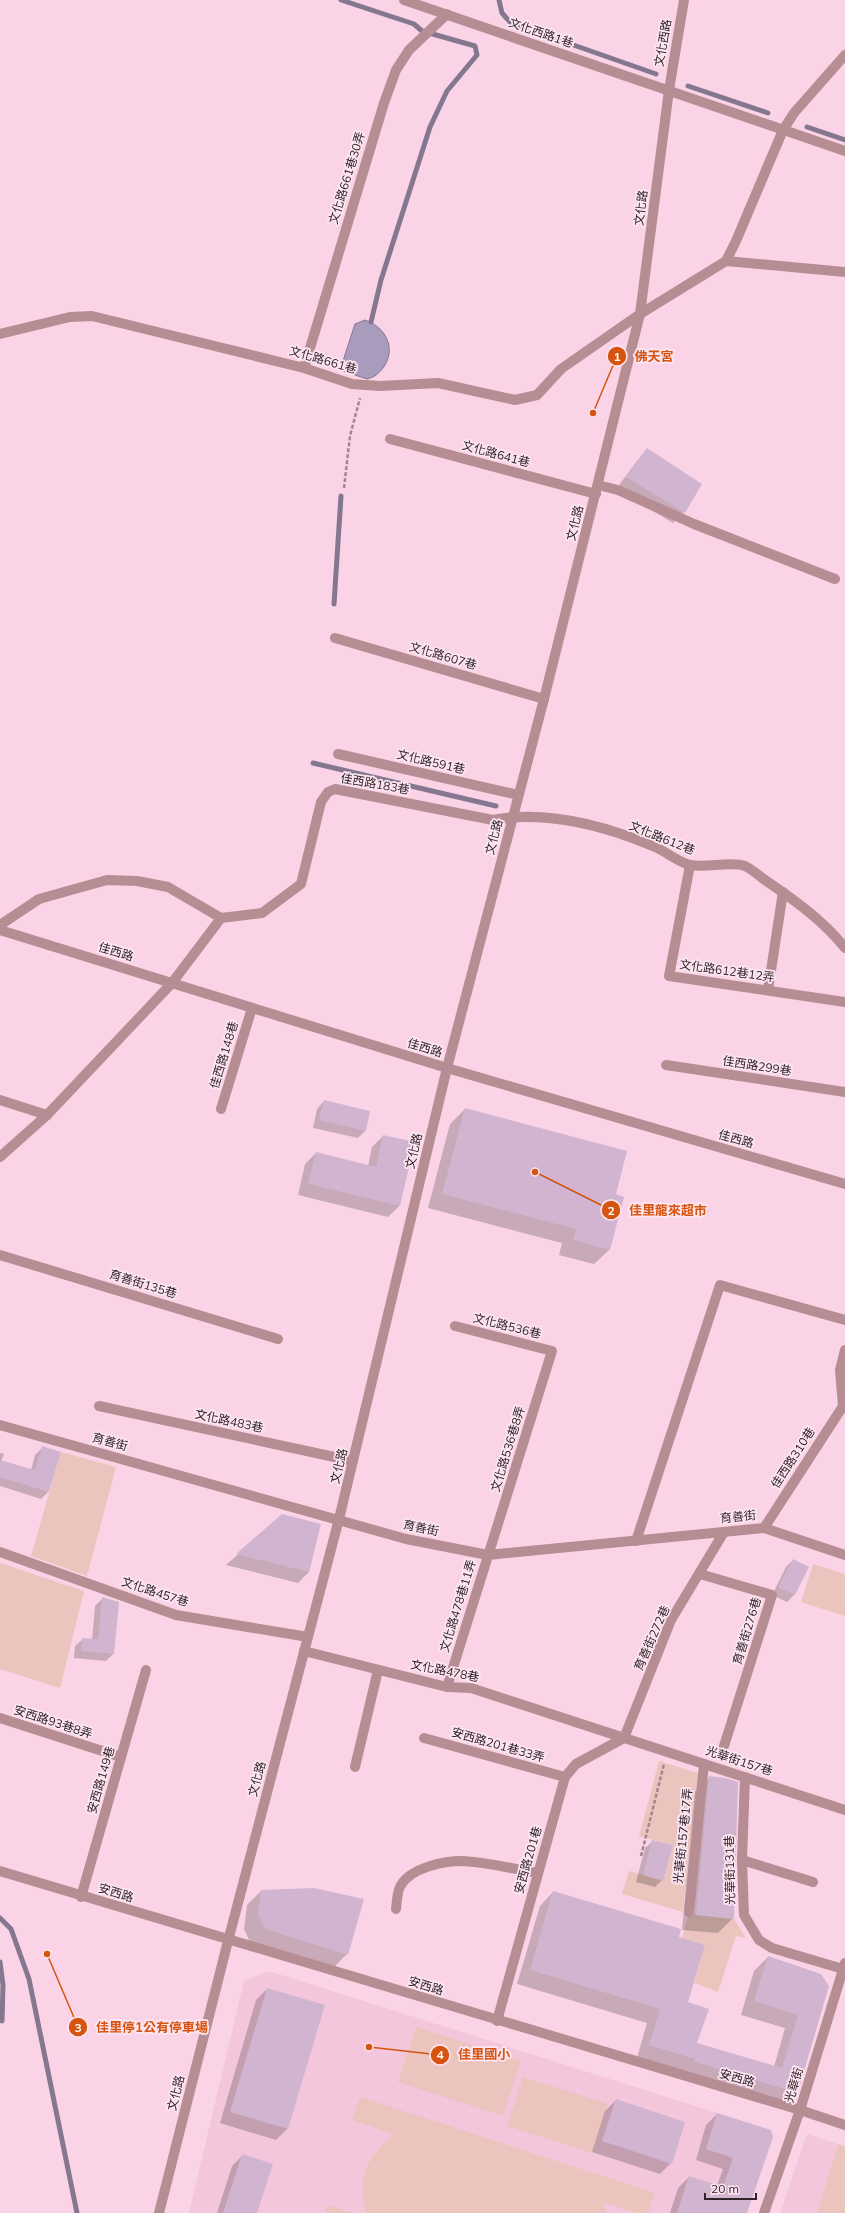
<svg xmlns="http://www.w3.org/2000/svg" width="845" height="2213" font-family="Mulish,'Noto Sans TC',sans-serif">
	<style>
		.built { fill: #f3c6db }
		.green { fill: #eac4bd }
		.water { fill: #a99bbc; stroke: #857790 }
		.shadow { fill: #0003 }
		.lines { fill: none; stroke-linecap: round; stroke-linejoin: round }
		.stream { stroke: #857790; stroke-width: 5 }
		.building { fill: #d1b5d0 }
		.path { stroke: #a28693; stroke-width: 2.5; stroke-dasharray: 4 2; stroke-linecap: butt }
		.minor { stroke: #b68d92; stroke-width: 10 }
		.labels { text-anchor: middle; stroke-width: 3.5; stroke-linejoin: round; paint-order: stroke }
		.street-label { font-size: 12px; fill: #31232a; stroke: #fde6f1 }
		.leader { fill: none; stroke: #d6540f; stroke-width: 1.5 }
		.callout-dot { fill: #d6540f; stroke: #fde6f1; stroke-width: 1.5 }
		.mark-label { font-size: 12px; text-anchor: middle; font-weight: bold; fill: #fff }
		.callout-label { font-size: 13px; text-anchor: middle; font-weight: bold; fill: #d6540f; stroke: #fde6f1; stroke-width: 3.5; stroke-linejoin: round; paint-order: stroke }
	</style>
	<rect width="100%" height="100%" fill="#fad4e6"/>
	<g class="built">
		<polygon points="269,1971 771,2130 773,2137 747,2213 189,2213 244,1981"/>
		<polygon points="807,2134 838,2144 817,2213 780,2213"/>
	</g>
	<g class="green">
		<polygon points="61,1452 116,1467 87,1576 31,1556"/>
		<polygon points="0,1563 84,1591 60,1688 0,1669"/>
		<polygon points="813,1564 845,1574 845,1616 801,1602"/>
		<polygon points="659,1761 698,1773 683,1912 622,1894 629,1871 663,1880 673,1845 639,1836"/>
		<polygon points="689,1914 734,1919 746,1938 736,1936 718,1992 694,1983 705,1945 682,1938"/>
		<polygon points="416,2027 521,2061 503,2116 398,2082"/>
		<polygon points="523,2077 608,2104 592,2153 507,2126"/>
		<path d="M360,2097L655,2193L648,2213H637L603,2202L606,2213H366C358,2171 365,2163 393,2134L352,2120Z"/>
		<polygon points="838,2144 845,2146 845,2213 817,2213"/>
		<polygon points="327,2205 353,2213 325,2213"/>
	</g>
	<path class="water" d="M365,320C386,327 397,349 383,368C378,374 375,377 367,379L340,370L355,324Z"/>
	<g class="shadow">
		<polygon points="647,450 684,512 673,523 616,489 637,461"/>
		<polygon points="324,1101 365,1131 358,1138 313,1128 317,1109"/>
		<polygon points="465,1109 614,1195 609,1250 594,1264 559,1255 562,1243 428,1208 450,1124"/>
		<polygon points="383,1136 414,1143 399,1206 388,1217 298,1195 305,1164 316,1153 368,1166 372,1147"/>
		<polygon points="43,1447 48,1492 41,1499 0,1486 0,1453 4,1454 1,1461 31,1470 35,1455"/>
		<polygon points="283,1515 320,1525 309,1572 298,1583 226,1565"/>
		<polygon points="793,1560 808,1567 794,1595 787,1602 772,1595 786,1567"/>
		<polygon points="102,1599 118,1602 113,1654 106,1661 74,1658 75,1646 83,1639 92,1640 95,1606"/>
		<polygon points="710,1777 733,1918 718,1933 682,1930 695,1792"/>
		<polygon points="653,1841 662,1880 655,1887 636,1882 645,1848"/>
		<polygon points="261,1891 347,1954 332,1969 251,1944 244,1929 247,1905"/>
		<polygon points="553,1892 678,1938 687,2002 696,2043 774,2067 785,2028 741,2015 754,1971 768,1957 820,1975 799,2085 777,2104 637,2058 647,2023 517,1984 540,1906"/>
		<polygon points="267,1989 287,2129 276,2140 220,2123 256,2000"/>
		<polygon points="616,2100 671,2163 660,2174 592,2152 605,2111"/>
		<polygon points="717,2114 770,2131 746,2213 670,2213 678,2188 689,2177 717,2186 723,2169 696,2160 706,2125"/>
		<polygon points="243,2155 256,2213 217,2213 232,2166"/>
	</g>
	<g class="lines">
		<g class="stream">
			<polyline points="341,0 414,24 422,31 475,46 477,55 447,91 430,127 381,280 371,322"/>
			<polyline points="499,0 502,13 511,23 656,74"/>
			<polyline points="688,86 768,113"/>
			<polyline points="807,127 845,140"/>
			<polyline points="334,604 341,496"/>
			<polyline points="313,763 496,806"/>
			<polyline points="0,1918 11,1929 29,1979 77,2213"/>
			<polyline points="0,1962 3,1985 2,2021"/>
		</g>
	</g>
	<g class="building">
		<polygon points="647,448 702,484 685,513 626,477"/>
		<polygon points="324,1100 370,1111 366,1131 319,1120"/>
		<polygon points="465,1108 627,1151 616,1194 624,1197 610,1250 573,1240 576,1229 442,1194"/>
		<polygon points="383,1135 415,1142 400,1206 308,1184 316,1152 376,1167"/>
		<polygon points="42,1446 61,1452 49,1492 0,1477 0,1460 35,1470"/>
		<polygon points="282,1514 321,1524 309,1572 236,1554"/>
		<polygon points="793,1559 809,1567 795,1595 778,1587"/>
		<polygon points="102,1597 119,1602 114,1654 81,1651 82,1638 98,1639"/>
		<polygon points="709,1776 725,1778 738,1782 734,1919 696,1915"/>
		<polygon points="652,1840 673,1845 663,1881 643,1875"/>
		<polygon points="314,1888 364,1899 348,1955 265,1929 258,1914 261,1890"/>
		<polygon points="553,1891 681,1929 679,1937 705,1945 688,2002 709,2009 697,2043 782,2068 798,2015 754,2001 768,1956 821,1974 829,1986 800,2085 791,2091 695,2062 695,2059 649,2045 660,2009 530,1970"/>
		<polygon points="267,1988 325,2005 288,2129 230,2112"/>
		<polygon points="616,2099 685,2122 672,2164 602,2141"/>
		<polygon points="717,2113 771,2130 773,2137 747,2213 677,2213 689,2176 723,2187 733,2158 706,2149"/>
		<polygon points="242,2154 273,2164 257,2213 223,2213"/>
	</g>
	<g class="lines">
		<g class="path">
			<polyline points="344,488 350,436 360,398"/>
			<polyline points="641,1856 664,1764"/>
		</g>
		<g class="minor">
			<polyline points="404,0 845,151"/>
			<polyline points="726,261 845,272"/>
			<polyline points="0,334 70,317 92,316 304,368 352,384 380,386 438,383 515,400 537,395 561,369 640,314 726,261 736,241 783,130 794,113 845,55"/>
			<polyline points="304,368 384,103 396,70 409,50 447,14"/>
			<polyline points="390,439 596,494"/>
			<polyline points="598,485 618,490 694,524 835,579"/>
			<polyline points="335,638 544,699"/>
			<polyline points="338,754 518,795"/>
			<polyline points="690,865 669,976 845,1002"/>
			<path d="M0,925L39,899L107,880L137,881L168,887L221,918L262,913L301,884L321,802L328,792L335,789L493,820C546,810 606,826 655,847C667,852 678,862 690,865C705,868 732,861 745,866C752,869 759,876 765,880C793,899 824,921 845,948"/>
			<polyline points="0,930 447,1068 845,1184"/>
			<polyline points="768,990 783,892"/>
			<polyline points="666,1065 845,1092"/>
			<polyline points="0,1100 47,1115"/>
			<polyline points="221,1109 252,1008"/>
			<polyline points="0,1157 47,1115 172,983 221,918"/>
			<polyline points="0,1255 278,1339"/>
			<polyline points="99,1406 353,1461"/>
			<polyline points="843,1406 840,1370 845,1350"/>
			<polyline points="0,1425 406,1539 488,1555 764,1528 845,1555"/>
			<polyline points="764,1528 845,1403"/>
			<polyline points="636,1541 720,1285 845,1320"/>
			<polyline points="0,1552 176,1615 308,1637"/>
			<polyline points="700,1574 772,1595 724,1746"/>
			<polyline points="304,1651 447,1687 471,1688 845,1810"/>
			<polyline points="447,1687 552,1351 455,1326"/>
			<polyline points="0,1718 121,1757"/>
			<polyline points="424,1738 565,1777"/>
			<polyline points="624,1738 671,1620 724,1532"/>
			<polyline points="355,1767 378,1670"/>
			<polyline points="745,1777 742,1860 744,1915 759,1940 772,1948 843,1969"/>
			<polyline points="742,1860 813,1882"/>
			<polyline points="0,1871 800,2110 845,2125"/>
			<polyline points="81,1897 146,1670"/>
			<path d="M396,1909C397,1902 397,1890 401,1885C411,1868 443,1861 462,1861C487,1862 513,1869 538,1873"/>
			<polyline points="689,1912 704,1764"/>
			<polyline points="497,2021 565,1777 576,1764 624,1738"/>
			<polyline points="159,2213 228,1941 339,1519 447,1068 544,699 640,314 669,90 684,0"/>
			<polyline points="764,2213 800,2110 845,1963"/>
		</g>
	</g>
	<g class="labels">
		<g class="street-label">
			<text transform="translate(541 33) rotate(19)" y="4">文化西路1巷</text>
			<text transform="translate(663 43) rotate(-80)" y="4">文化西路</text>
			<text transform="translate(347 178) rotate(-73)" y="4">文化路661巷30弄</text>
			<text transform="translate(641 208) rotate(-83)" y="4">文化路</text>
			<text transform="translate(323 360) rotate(16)" y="4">文化路661巷</text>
			<text transform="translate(496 454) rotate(15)" y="4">文化路641巷</text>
			<text transform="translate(575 523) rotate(-76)" y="4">文化路</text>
			<text transform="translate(443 656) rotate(16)" y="4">文化路607巷</text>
			<text transform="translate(431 762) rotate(13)" y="4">文化路591巷</text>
			<text transform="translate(375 784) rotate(10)" y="4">佳西路183巷</text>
			<text transform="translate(494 837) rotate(-75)" y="4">文化路</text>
			<text transform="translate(662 838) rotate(22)" y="4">文化路612巷</text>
			<text transform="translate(116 952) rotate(17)" y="4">佳西路</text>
			<text transform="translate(727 971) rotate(8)" y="4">文化路612巷12弄</text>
			<text transform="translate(425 1048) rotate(17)" y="4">佳西路</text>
			<text transform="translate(224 1055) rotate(-73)" y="4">佳西路148巷</text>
			<text transform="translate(757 1066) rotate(9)" y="4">佳西路299巷</text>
			<text transform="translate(736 1139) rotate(16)" y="4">佳西路</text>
			<text transform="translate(414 1151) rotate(-77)" y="4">文化路</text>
			<text transform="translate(143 1284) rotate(17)" y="4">育善街135巷</text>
			<text transform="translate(507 1326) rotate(14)" y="4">文化路536巷</text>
			<text transform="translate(229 1421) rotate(12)" y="4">文化路483巷</text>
			<text transform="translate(110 1442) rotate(15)" y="4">育善街</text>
			<text transform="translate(508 1449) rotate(-73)" y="4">文化路536巷8弄</text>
			<text transform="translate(793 1458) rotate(-57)" y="4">佳西路310巷</text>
			<text transform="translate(339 1466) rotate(-76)" y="4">文化路</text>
			<text transform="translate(738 1517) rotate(-6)" y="4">育善街</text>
			<text transform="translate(421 1528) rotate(12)" y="4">育善街</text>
			<text transform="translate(155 1592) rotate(18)" y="4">文化路457巷</text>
			<text transform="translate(458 1606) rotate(-73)" y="4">文化路478巷11弄</text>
			<text transform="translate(747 1631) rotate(-73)" y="4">育善街276巷</text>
			<text transform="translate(652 1638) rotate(-66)" y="4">育善街272巷</text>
			<text transform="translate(445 1671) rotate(11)" y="4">文化路478巷</text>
			<text transform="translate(53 1722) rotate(18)" y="4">安西路93巷8弄</text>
			<text transform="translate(498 1745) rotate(16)" y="4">安西路201巷33弄</text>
			<text transform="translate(739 1761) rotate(18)" y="4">光華街157巷</text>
			<text transform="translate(257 1779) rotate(-75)" y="4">文化路</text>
			<text transform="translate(101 1780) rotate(-74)" y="4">安西路149巷</text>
			<text transform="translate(683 1836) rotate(-84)" y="4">光華街157巷17弄</text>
			<text transform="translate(528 1860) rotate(-74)" y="4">安西路201巷</text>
			<text transform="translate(730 1870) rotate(-91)" y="4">光華街131巷</text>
			<text transform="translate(116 1893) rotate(17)" y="4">安西路</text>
			<text transform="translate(426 1986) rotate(17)" y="4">安西路</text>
			<text transform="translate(737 2078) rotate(16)" y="4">安西路</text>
			<text transform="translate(794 2085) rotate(-73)" y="4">光華街</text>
			<text transform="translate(176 2093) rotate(-76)" y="4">文化路</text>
		</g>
	</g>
	<path class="leader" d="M593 413L617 356M535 1172L611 1210M47 1954L78 2027M369 2047L440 2055"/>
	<g class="callout-dot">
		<circle cx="593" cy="413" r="4"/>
		<circle cx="535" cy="1172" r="4"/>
		<circle cx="47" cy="1954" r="4"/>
		<circle cx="369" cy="2047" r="4"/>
		<circle cx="617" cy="356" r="10"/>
		<circle cx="611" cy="1210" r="10"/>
		<circle cx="78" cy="2027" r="10"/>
		<circle cx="440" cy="2055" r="10"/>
	</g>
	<g class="mark-label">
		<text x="617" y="361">1</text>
		<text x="611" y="1215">2</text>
		<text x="78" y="2032">3</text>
		<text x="440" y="2059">4</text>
	</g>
	<g class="callout-label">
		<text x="654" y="361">佛天宮</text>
		<text x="668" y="1215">佳里龍來超市</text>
		<text x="152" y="2032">佳里停1公有停車場</text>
		<text x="484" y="2059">佳里國小</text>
	</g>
	<path d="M705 2193v6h51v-6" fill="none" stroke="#31232a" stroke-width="2"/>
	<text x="711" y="2193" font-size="12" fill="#31232a" stroke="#fde6f1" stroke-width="3" paint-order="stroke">20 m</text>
</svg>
